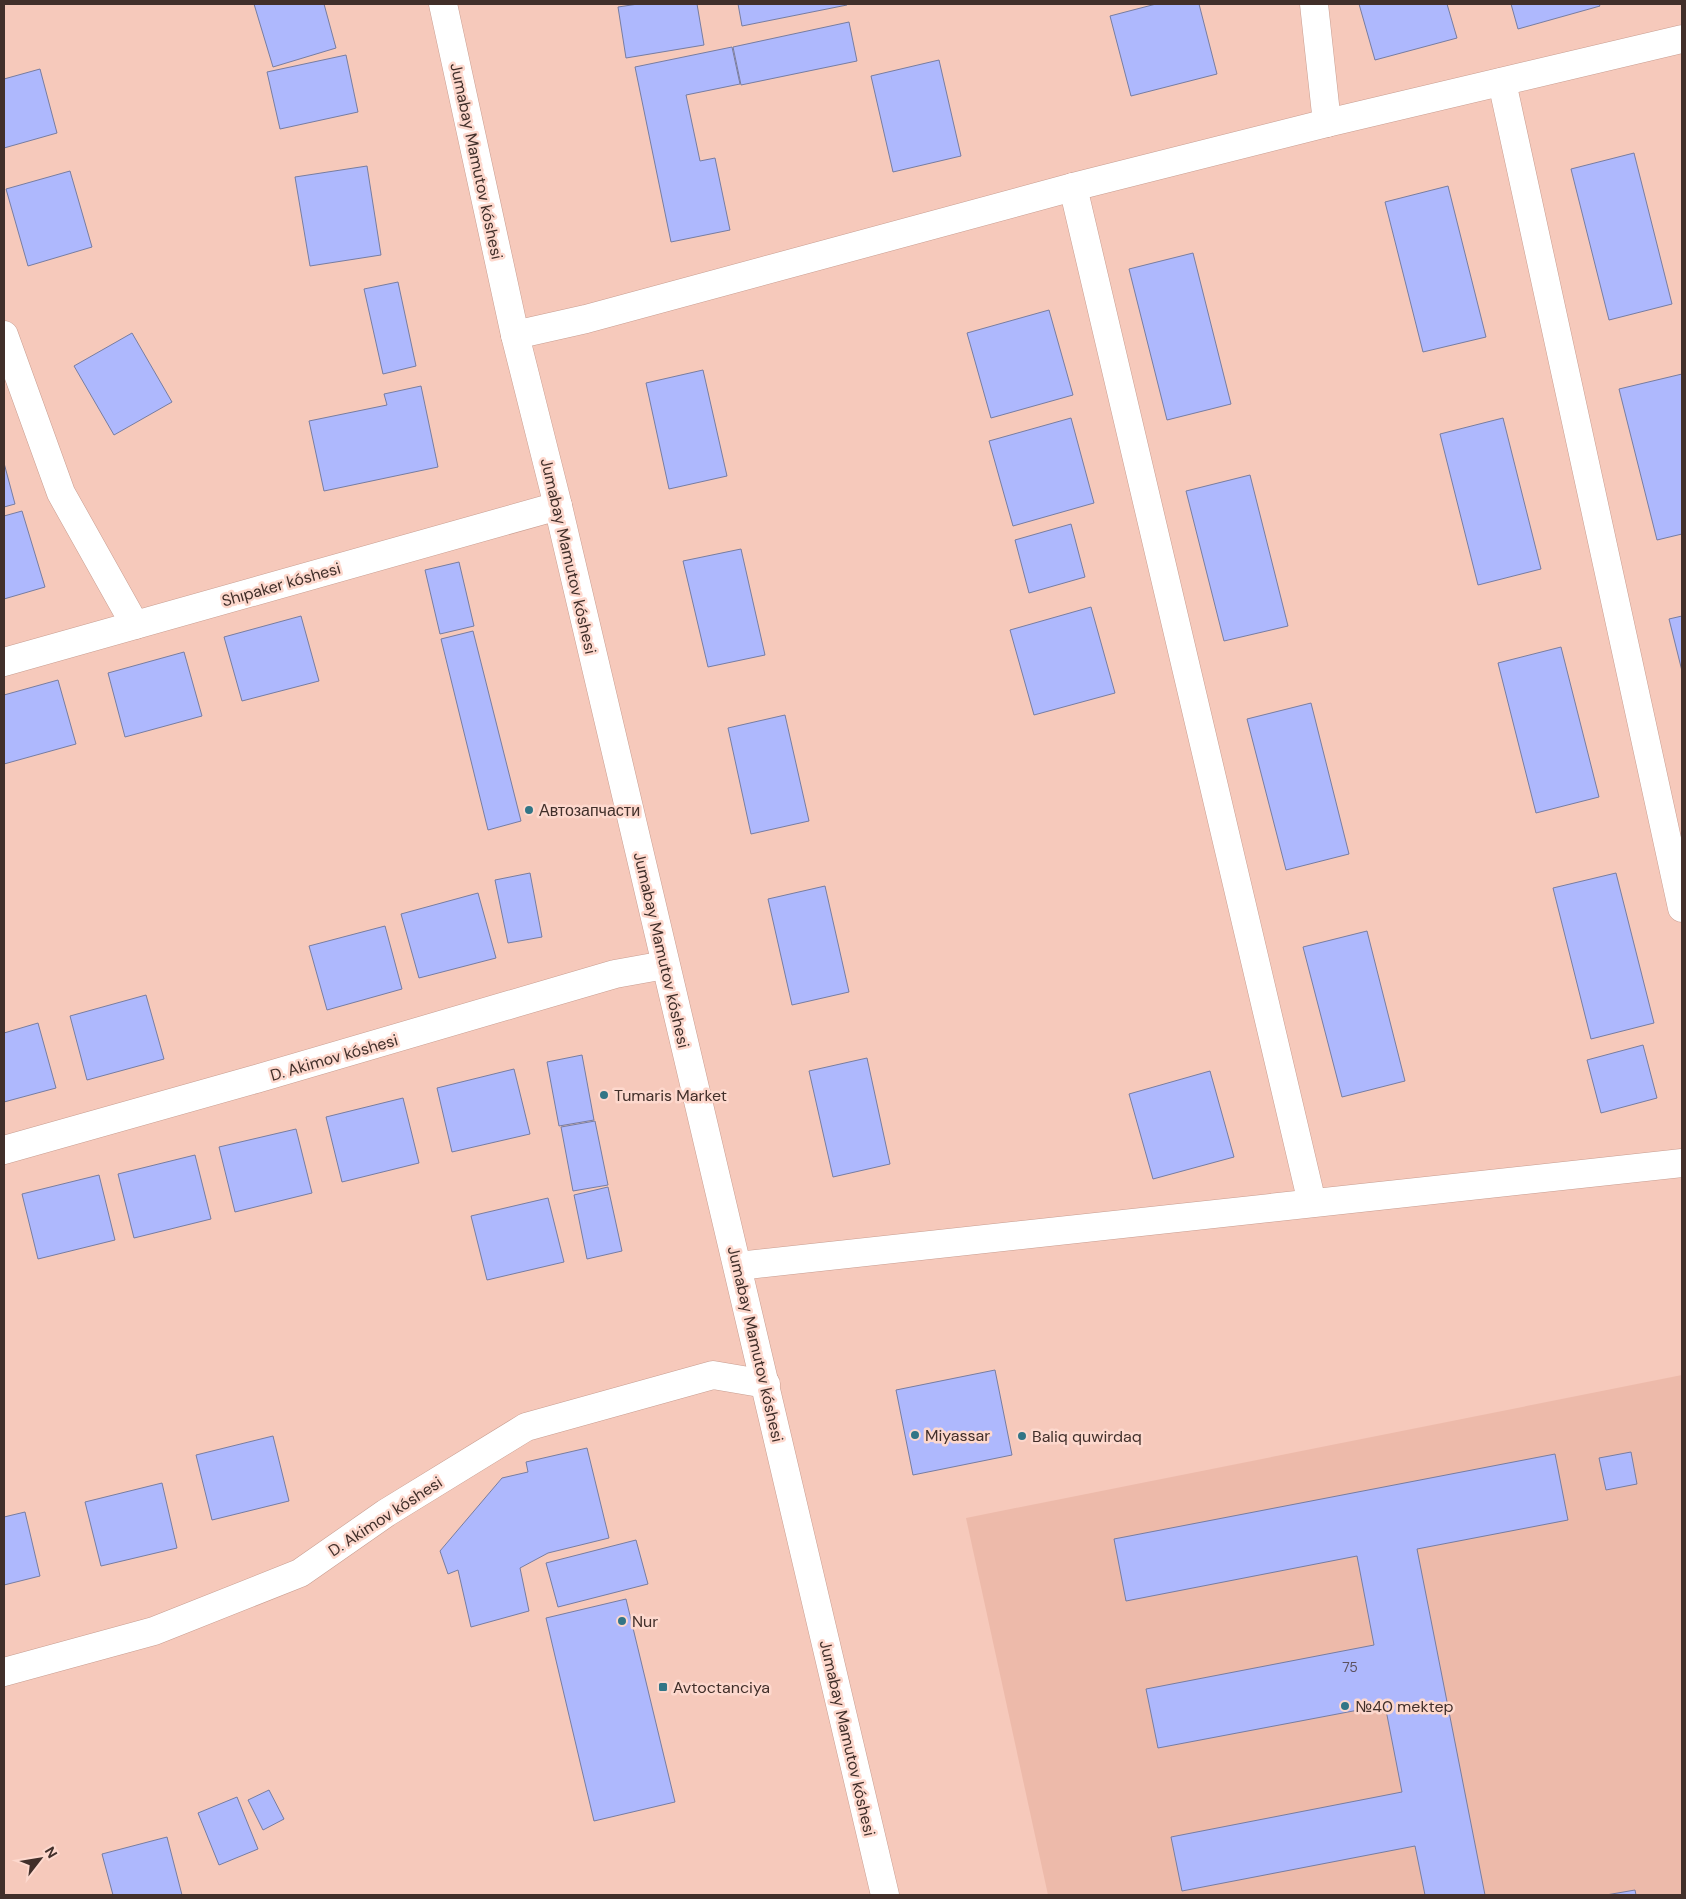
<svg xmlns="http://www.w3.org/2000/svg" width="1686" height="1899" font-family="'DM Sans',sans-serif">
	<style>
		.built { fill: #edbaaa }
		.building { fill: #aeb8fd; stroke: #777da1 }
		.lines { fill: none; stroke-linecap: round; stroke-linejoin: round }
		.minor-casing { stroke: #c89d90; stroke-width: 29 }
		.minor { stroke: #fff; stroke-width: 28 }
		.poi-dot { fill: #327586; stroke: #fdd8cd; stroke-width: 2 }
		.labels { text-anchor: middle; stroke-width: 5; stroke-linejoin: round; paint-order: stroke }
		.number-label { font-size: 14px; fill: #5c515f }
		.street-label { font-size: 16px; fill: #412f2a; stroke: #fdd8cd }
		.poi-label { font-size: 16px; fill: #412f2a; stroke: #fdd8cd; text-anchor: start }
	</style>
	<rect width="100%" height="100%" fill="#f6c9bb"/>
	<polygon class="built" points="1682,1375 1682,1895 1048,1895 966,1518"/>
	<g class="building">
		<polygon points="254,4 324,4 336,48 273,67"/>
		<polygon points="638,4 697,4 704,45 626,58 618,7"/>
		<polygon points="738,4 846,4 847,5 742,26"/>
		<polygon points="1156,4 1199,4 1217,74 1131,96 1110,16"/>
		<polygon points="1359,4 1447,4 1457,38 1375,60"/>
		<polygon points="1511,4 1599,4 1600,6 1518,29"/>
		<polygon points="849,22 857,61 741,85 733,47"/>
		<polygon points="732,47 740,84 686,95 700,161 715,158 730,230 671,242 635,67"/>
		<polygon points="346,55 358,112 280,129 267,72"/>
		<polygon points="939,60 961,156 893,172 871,76"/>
		<polygon points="40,69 57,133 4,148 4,79"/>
		<polygon points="1634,153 1672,304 1609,320 1571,169"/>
		<polygon points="367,166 381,255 310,266 295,177"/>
		<polygon points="70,171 92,247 28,266 6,189"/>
		<polygon points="1448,186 1486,337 1423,352 1385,202"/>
		<polygon points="1193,253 1231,404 1167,420 1129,269"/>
		<polygon points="398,282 416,366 383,374 364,289"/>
		<polygon points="1049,310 1073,395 991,418 967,333"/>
		<polygon points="132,333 172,402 114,435 74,366"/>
		<polygon points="703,370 727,476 669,489 646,383"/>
		<polygon points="1682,374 1682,534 1657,540 1619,389"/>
		<polygon points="421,386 438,467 324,491 309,421 387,405 384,394"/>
		<polygon points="1071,418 1094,503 1013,526 989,441"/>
		<polygon points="1503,418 1541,569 1478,585 1440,434"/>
		<polygon points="4,463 15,504 4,507"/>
		<polygon points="1250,475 1288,626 1224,641 1186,491"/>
		<polygon points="22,511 45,587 4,599 4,516"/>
		<polygon points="1071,524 1085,577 1029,593 1015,540"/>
		<polygon points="741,549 765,655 708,667 683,561"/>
		<polygon points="459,562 474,626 440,634 425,570"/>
		<polygon points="1091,607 1115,693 1034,715 1010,630"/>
		<polygon points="301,616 319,681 242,701 224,637"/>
		<polygon points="1682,616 1682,671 1669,619"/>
		<polygon points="473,631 521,821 488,830 441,639"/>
		<polygon points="1561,647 1599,797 1536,813 1498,663"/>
		<polygon points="184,652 202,716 125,737 108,673"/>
		<polygon points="58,680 76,744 4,764 4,695"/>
		<polygon points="1311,703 1349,854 1286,870 1247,719"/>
		<polygon points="785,715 809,821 751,834 728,728"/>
		<polygon points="530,873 542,937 508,943 495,880"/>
		<polygon points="1616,873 1654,1023 1591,1039 1553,888"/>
		<polygon points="825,886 849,992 792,1005 768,899"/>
		<polygon points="478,893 496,958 419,978 401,914"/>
		<polygon points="385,926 402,989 327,1010 309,946"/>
		<polygon points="1367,931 1405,1081 1342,1097 1303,947"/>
		<polygon points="146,995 164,1059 87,1080 70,1016"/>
		<polygon points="38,1023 56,1088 4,1102 4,1033"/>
		<polygon points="1643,1045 1657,1098 1601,1113 1587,1060"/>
		<polygon points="582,1055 594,1120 559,1126 547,1062"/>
		<polygon points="867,1058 890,1164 833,1177 809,1071"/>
		<polygon points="514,1069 530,1134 452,1152 437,1088"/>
		<polygon points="1210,1071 1234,1157 1153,1179 1129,1094"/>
		<polygon points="403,1098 419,1163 342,1182 326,1117"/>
		<polygon points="595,1121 608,1185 573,1191 561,1127"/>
		<polygon points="296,1129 312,1193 235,1212 219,1147"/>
		<polygon points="195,1155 211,1219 134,1238 118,1174"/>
		<polygon points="99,1175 115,1240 38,1259 22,1194"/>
		<polygon points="608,1187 622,1251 587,1259 574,1195"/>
		<polygon points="548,1198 564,1262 487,1280 471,1216"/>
		<polygon points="995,1370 1012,1455 913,1475 896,1390"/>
		<polygon points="273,1436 289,1501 212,1520 196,1455"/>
		<polygon points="587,1448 609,1538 548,1553 520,1568 529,1611 471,1627 458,1570 448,1574 440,1551 502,1478 528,1472 526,1462"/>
		<polygon points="1631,1452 1637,1484 1606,1490 1599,1458"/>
		<polygon points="1555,1454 1568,1520 1417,1549 1485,1895 1425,1895 1415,1846 1182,1891 1171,1837 1402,1792 1385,1705 1158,1748 1146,1689 1374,1645 1357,1556 1126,1601 1114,1539"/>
		<polygon points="162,1483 177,1548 101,1566 85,1502"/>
		<polygon points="25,1512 40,1576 4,1585 4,1517"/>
		<polygon points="636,1540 648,1584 558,1607 546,1563"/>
		<polygon points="626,1599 675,1802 594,1821 546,1618"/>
		<polygon points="269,1790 284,1819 263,1830 248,1800"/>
		<polygon points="237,1797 258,1849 219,1865 198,1813"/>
		<polygon points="167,1837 182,1895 113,1895 102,1854"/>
		<polygon points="1635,1890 1636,1895 1606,1895"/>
	</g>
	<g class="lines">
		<g class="minor-casing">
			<g id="minor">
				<polyline points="443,4 515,335 558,506 885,1895"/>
				<polyline points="1314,4 1327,123"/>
				<polyline points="1502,82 1682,908"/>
				<polyline points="1073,187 1312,1203"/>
				<polyline points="4,335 61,493 135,625"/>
				<polyline points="515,335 586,319 1073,187 1327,123 1682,39"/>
				<polyline points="4,662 558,506"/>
				<polyline points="4,1150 256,1079 615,974 665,965"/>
				<polyline points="738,1266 1682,1163"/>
				<polyline points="4,1672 154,1631 300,1573 386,1513 526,1427 713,1375 766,1384"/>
			</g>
		</g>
		<use href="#minor" class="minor"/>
	</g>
	<g class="poi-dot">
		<circle cx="529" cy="810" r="5"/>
		<circle cx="604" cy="1095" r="5"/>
		<circle cx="915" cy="1435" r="5"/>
		<circle cx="1022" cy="1436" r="5"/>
		<circle cx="622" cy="1621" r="5"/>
		<rect x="658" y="1682" width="10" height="10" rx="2.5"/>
		<circle cx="1345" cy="1706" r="5"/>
	</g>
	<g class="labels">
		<g class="number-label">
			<text x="1350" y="1672">75</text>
		</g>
		<g class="street-label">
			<text transform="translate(477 161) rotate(78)" y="6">Jumabay Mamutov kóshesi</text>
			<text transform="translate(569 556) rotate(77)" y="6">Jumabay Mamutov kóshesi</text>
			<text transform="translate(281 584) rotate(-16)" y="6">Shıpaker kóshesi</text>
			<text transform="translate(662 950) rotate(77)" y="6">Jumabay Mamutov kóshesi</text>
			<text transform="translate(334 1057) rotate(-16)" y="6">D. Akimov kóshesi</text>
			<text transform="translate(756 1344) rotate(77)" y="6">Jumabay Mamutov kóshesi</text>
			<text transform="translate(385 1516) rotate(-33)" y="6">D. Akimov kóshesi</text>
			<text transform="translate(848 1738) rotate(77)" y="6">Jumabay Mamutov kóshesi</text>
		</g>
		<g class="poi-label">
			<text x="539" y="816">Автозапчасти</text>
			<text x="614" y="1101">Tumaris Market</text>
			<text x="925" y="1441">Miyassar</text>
			<text x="1032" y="1442">Baliq quwirdaq</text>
			<text x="632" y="1627">Nur</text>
			<text x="673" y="1693">Avtoctanciya</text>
			<text x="1355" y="1712">№40 mektep</text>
		</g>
	</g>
	<rect width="1686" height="1899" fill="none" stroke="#412f2a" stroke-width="10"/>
	<g transform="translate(40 1859) rotate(59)" stroke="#fdd8cd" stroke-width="4" paint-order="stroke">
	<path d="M0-4L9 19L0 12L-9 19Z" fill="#412f2a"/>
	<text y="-8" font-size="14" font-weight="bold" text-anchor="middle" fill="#412f2a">N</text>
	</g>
</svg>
